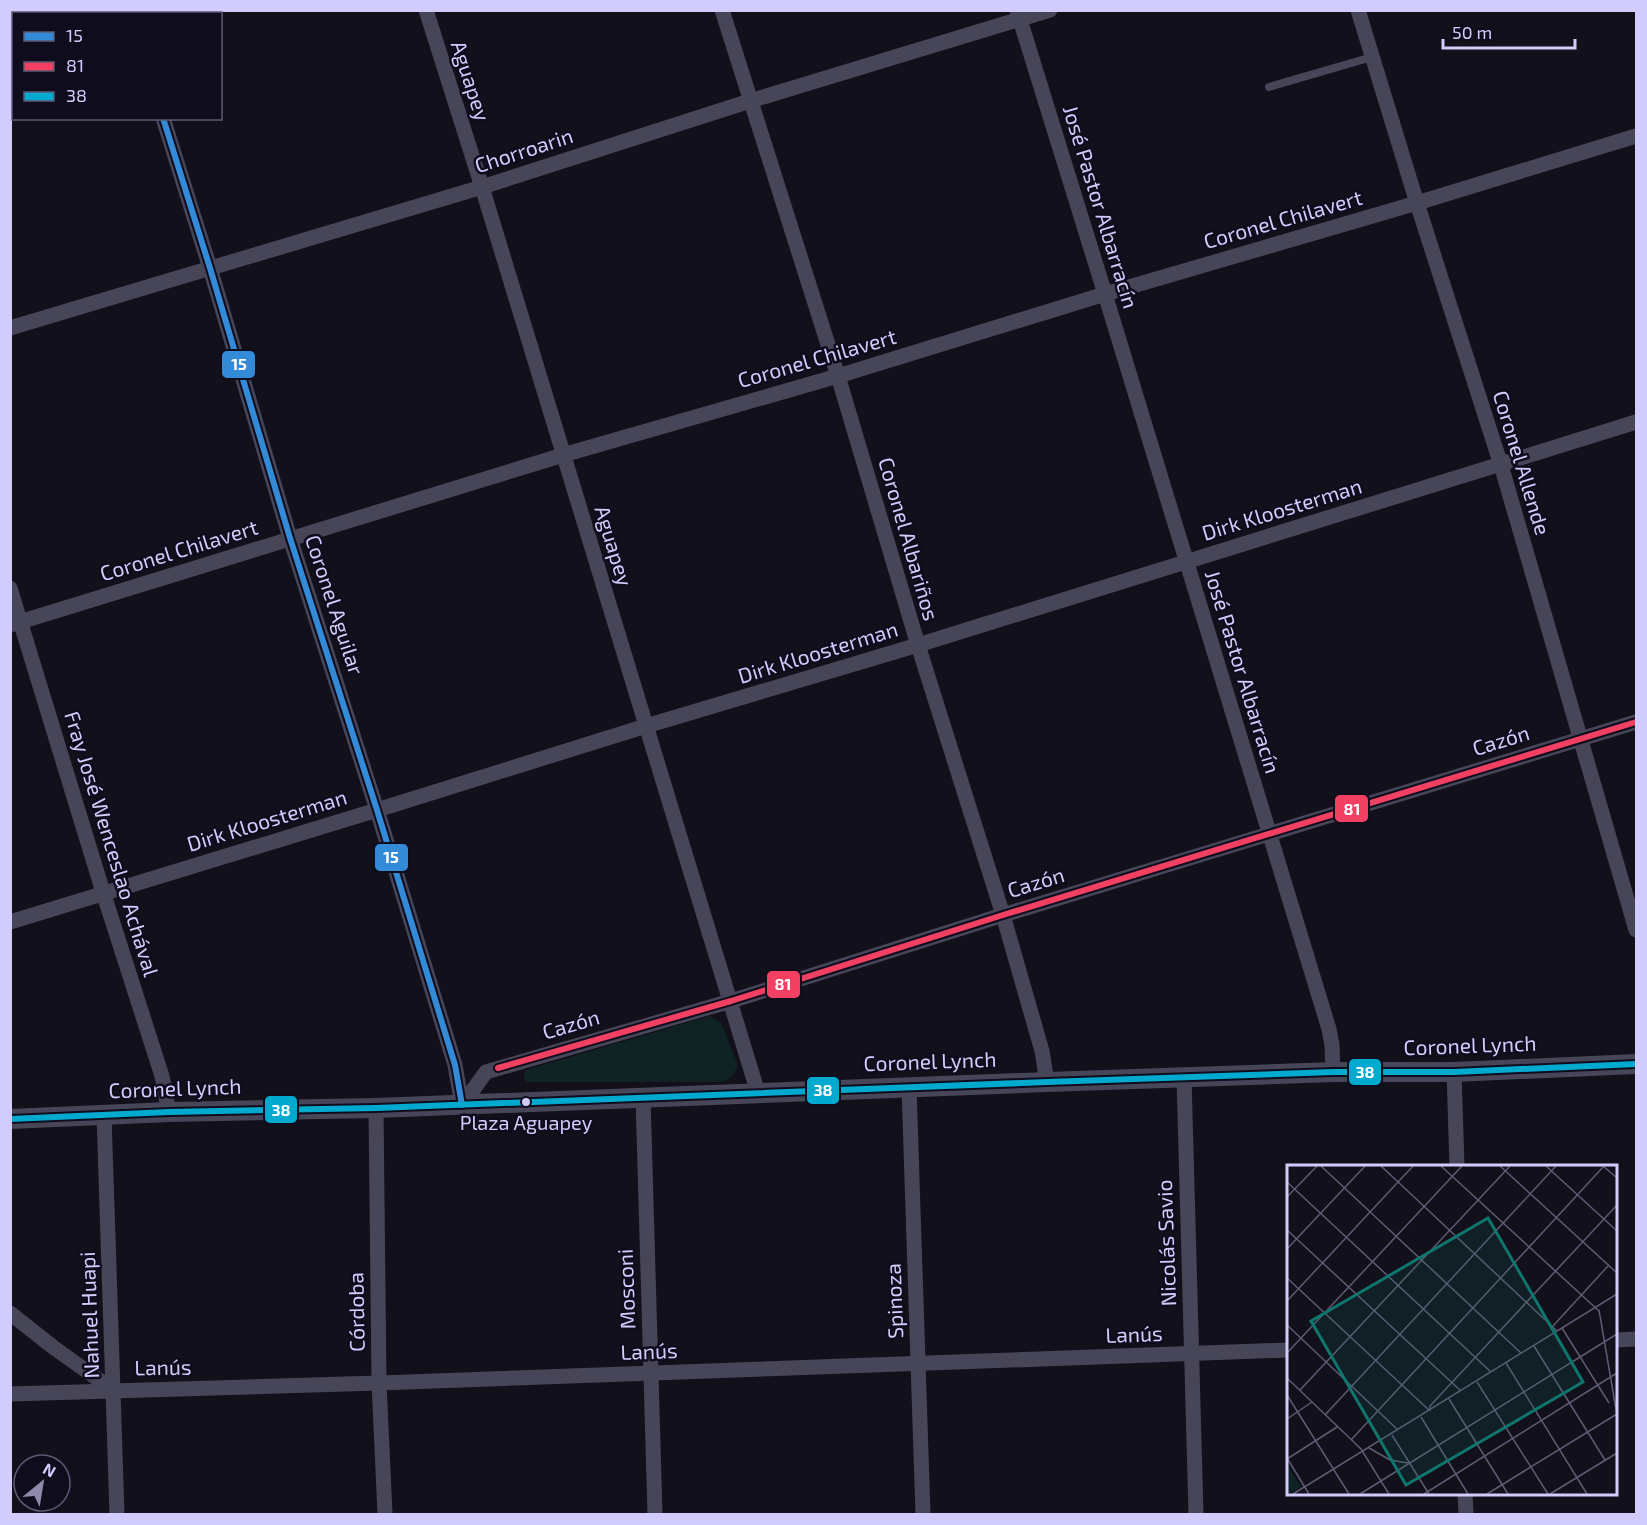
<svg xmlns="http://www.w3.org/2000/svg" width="1647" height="1525" font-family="'Exo 2',sans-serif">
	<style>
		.green { fill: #102324 }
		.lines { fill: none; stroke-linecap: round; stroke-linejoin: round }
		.service { stroke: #474659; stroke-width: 8 }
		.minor { stroke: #474659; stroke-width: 15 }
		.tertiary { stroke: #474659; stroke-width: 20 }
		.bus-1-casing { stroke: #0f0d1d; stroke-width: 10 }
		.bus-2-casing { stroke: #0f0d1d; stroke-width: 10 }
		.bus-3-casing { stroke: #0f0d1d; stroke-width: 10 }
		.bus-1 { stroke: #338bd7; stroke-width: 6 }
		.bus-2 { stroke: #f24062; stroke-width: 6 }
		.bus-3 { stroke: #00a9ce; stroke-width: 6 }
		.bus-dot { fill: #d1ccfb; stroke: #0f0d1d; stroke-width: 2 }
		.labels { text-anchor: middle; stroke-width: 5; stroke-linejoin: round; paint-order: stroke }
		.bus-label { font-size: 20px; fill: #d1ccfb; stroke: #0f0d1d }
		.street-label { font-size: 21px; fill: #d1ccfb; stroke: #0f0d1d }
		.inset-road { fill: none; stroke: #5e5b74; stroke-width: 1.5 }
		.view { fill: #0f766e; fill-opacity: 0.15; stroke: #0f766e; stroke-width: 3 }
		.inset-edge { fill: none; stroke: #d1ccfb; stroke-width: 3 }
		.line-badge { stroke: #0f0d1d; stroke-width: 2 }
		.badge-label { font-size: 16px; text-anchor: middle; font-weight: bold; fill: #fff }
	</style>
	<rect width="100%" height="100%" fill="#12101a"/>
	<polygon class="green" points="710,1016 721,1023 738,1065 733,1075 723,1082 526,1082 524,1076 526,1070"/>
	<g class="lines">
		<polyline class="service" points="1269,87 1372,57"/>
		<g class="minor">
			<polyline points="129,10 130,14"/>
			<polyline points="426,10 482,187 758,1093"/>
			<polyline points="722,10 838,376 918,645 1003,915 1042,1051 1047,1082"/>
			<polyline points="1017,10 1105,294 1329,1029 1332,1045 1333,1072"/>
			<polyline points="1358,10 1417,203 1501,465 1636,930"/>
			<polyline points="77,14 86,10"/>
			<polyline points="10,34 14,33"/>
			<polyline points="163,118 210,268 290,538 377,810 455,1065 462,1105"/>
			<polyline points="10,328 482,187 750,101 1050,10"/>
			<polyline points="10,588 103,892 162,1076 169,1112"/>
			<polyline points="10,625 563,455 838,376 1105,294 1417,203 1636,136"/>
			<polyline points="10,922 377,810 646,726 918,645 1636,422"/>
			<polyline points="1454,1072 1457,1166"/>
			<polyline points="1184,1077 1196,1514"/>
			<polyline points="909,1087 923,1514"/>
			<polyline points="643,1097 655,1514"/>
			<polyline points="462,1105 486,1072 731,1001 1003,915 1636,722"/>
			<polyline points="376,1108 379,1383 385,1514"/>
			<polyline points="104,1115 117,1514"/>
			<polyline points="10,1313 53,1347 113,1390"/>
			<polyline points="1616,1340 1636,1339"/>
			<polyline points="10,1394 379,1383 1288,1350"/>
			<polyline points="1465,1494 1466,1514"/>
		</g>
		<polyline class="tertiary" points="10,1119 169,1112 376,1108 1047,1082 1333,1072 1454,1072 1636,1064"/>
		<g class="bus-1-casing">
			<polyline id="bus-1" points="163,118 210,268 290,538 377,810 455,1065 462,1105"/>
		</g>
		<g class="bus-2-casing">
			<polyline id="bus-2" points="498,1068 731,1001 1003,915 1636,722"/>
		</g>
		<g class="bus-3-casing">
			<polyline id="bus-3" points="10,1119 169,1112 376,1108 1047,1082 1333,1072 1454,1072 1636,1064"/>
		</g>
		<use href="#bus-1" class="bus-1"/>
		<use href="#bus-2" class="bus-2"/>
		<use href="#bus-3" class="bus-3"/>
	</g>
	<circle class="bus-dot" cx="526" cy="1102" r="5"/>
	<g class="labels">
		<g class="bus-label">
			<text x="526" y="1130">Plaza Aguapey</text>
		</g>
		<g class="street-label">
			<text transform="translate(470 81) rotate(72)" y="7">Aguapey</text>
			<text transform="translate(524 151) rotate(-18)" y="7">Chorroarin</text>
			<text transform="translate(1100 207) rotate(73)" y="7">José Pastor Albarracín</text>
			<text transform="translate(1283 220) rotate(-16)" y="7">Coronel Chilavert</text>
			<text transform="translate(817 359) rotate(-16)" y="7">Coronel Chilavert</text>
			<text transform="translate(1521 463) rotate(73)" y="7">Coronel Allende</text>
			<text transform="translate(1282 510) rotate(-17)" y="7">Dirk Kloosterman</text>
			<text transform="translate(908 539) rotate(74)" y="7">Coronel Albariños</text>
			<text transform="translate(613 546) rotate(73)" y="7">Aguapey</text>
			<text transform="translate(179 551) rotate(-17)" y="7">Coronel Chilavert</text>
			<text transform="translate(334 605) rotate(72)" y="7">Coronel Aguilar</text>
			<text transform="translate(818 653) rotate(-17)" y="7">Dirk Kloosterman</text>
			<text transform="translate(1242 672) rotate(73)" y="7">José Pastor Albarracín</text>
			<text transform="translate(1501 741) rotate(-17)" y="7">Cazón</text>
			<text transform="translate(267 821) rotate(-17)" y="7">Dirk Kloosterman</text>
			<text transform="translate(111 844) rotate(73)" y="7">Fray José Wenceslao Achával</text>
			<text transform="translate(1036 883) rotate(-17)" y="7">Cazón</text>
			<text transform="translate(571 1025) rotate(-16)" y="7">Cazón</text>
			<text transform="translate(1470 1046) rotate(-2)" y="7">Coronel Lynch</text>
			<text transform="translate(930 1062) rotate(-2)" y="7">Coronel Lynch</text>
			<text transform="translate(175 1089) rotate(-2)" y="7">Coronel Lynch</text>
			<text transform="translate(1167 1243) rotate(-92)" y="7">Nicolás Savio</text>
			<text transform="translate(627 1289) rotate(-92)" y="7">Mosconi</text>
			<text transform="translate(895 1301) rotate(-92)" y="7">Spinoza</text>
			<text transform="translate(357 1312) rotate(-91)" y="7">Córdoba</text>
			<text transform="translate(90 1315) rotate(-92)" y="7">Nahuel Huapi</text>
			<text transform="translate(1134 1335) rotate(-2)" y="7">Lanús</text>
			<text transform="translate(649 1352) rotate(-2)" y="7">Lanús</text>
			<text transform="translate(163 1368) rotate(-1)" y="7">Lanús</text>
		</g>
	</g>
	<g transform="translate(1287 1165)">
		<rect width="330" height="330" fill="#12101a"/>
		<path d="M0,300L14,322L2,329H0Z" fill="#102324"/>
		<path class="inset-road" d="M34,1L234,188M94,1L270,166M154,1L312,146M213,1L330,108M259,1L330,66M316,1L330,13M0,17L204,207M0,32L30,1M0,65L174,226M0,84L78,1M0,113L143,246M0,136L126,1M312,145L330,250M0,160L111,265M266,161L321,101M275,163L322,238M247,181L318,295M0,188L175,1M219,198L300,329M0,213L74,284L102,329M190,217L261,329M13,225L223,1M0,230L62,329M162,234L221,329M143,246V241L330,40M38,250L269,1M134,252L181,329M0,254L25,237M105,270L142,329M64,275L317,1M82,283L103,295L121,298M0,293L22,329M0,294L50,262M6,329L330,129M73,329L330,169M137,329L330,208M200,329L330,249M263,329L330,288"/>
		<path class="view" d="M201,53L296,217L119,320L24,156Z"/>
		<rect width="330" height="330" class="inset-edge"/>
	</g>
	<g class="line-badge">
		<rect x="221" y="350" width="35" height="29" rx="6" fill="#338bd7"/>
		<rect x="1334" y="794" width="35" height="29" rx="6" fill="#f24062"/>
		<rect x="374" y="843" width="35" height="29" rx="6" fill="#338bd7"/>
		<rect x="766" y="970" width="35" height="29" rx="6" fill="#f24062"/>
		<rect x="1348" y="1058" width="34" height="28" rx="6" fill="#00a9ce"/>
		<rect x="806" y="1076" width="34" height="29" rx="6" fill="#00a9ce"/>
		<rect x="264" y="1095" width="34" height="29" rx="6" fill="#00a9ce"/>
	</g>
	<g class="badge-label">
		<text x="239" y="370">15</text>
		<text x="1352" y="815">81</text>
		<text x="391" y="863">15</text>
		<text x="783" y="990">81</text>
		<text x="1365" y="1078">38</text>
		<text x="823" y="1096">38</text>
		<text x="281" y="1116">38</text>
	</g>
	<rect width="1647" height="1525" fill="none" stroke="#d1ccfb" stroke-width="24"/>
	<rect x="12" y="12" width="210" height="108" fill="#0f0d1d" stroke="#5d5976" stroke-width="1.5"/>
	<rect x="24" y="32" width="30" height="9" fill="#338bd7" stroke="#5d5976" stroke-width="1.5"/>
	<text x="66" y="42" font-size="18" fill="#d1ccfb">15</text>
	<rect x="24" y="62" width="30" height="9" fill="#f24062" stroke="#5d5976" stroke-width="1.5"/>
	<text x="66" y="72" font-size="18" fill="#d1ccfb">81</text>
	<rect x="24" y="92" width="30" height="9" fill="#00a9ce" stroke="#5d5976" stroke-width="1.5"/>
	<text x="66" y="102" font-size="18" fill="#d1ccfb">38</text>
	<g transform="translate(42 1483) rotate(30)"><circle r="28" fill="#0f0d1d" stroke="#5d5976" stroke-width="1.5"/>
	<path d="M0-4.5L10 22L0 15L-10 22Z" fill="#8e8aac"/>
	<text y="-9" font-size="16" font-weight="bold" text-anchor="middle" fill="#d1ccfb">N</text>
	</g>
	<path d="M1443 39v9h132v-9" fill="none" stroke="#d1ccfb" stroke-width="3"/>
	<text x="1452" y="39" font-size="18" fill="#d1ccfb" stroke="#0f0d1d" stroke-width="4.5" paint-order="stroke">50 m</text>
</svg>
